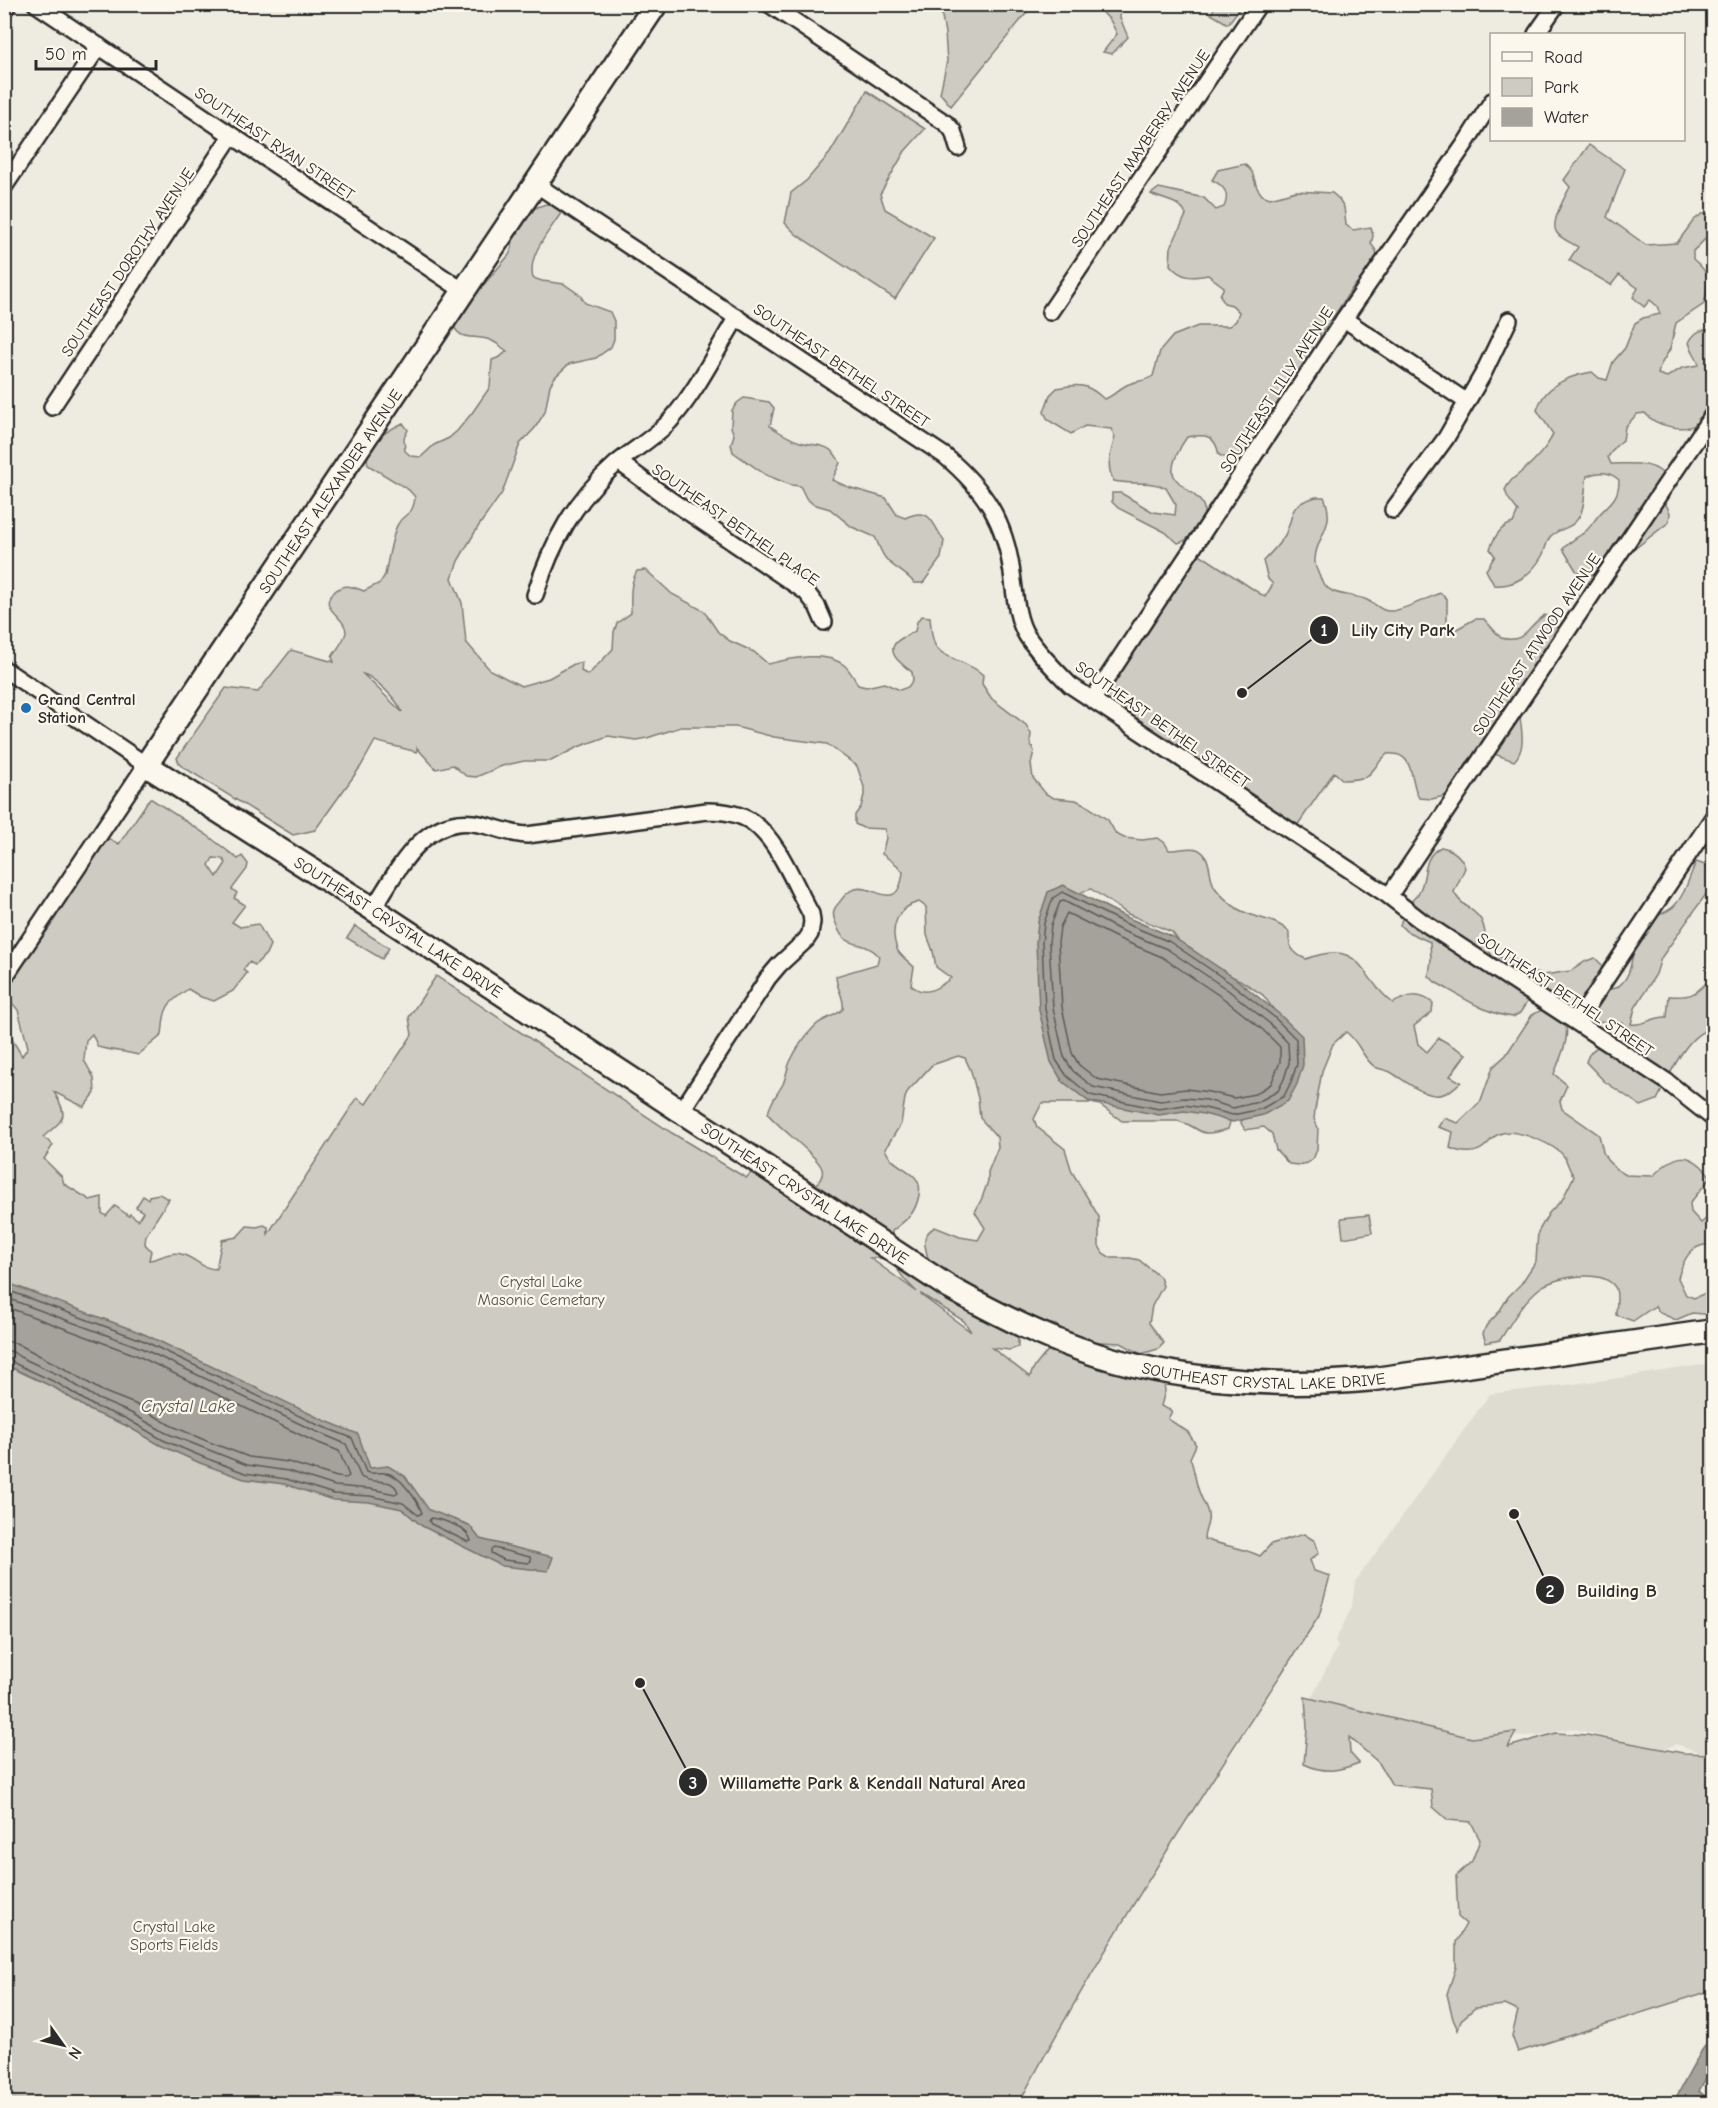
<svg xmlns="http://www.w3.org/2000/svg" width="1718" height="2108" font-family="'Comic Neue',sans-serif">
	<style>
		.built { fill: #dedbd1 }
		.green { fill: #cecbc2; stroke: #7c7b76; stroke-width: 1.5; fill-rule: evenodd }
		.water { fill: #a4a29a; stroke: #74726e; stroke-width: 1.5 }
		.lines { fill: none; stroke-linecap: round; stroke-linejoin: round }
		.shore { stroke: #5b5b57; stroke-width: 1.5 }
		.street-casing { stroke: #2b2b2b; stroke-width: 20 }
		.secondary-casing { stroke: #2b2b2b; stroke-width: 27 }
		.street { stroke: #fbf7ec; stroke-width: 15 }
		.secondary { stroke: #fbf7ec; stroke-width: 22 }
		.poi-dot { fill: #1f6fb2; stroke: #fbf7ec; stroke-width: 2 }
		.labels { text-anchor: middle; stroke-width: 4.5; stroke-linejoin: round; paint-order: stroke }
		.street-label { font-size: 16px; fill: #2b2b2b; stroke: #fbf7ec }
		.poi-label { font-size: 16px; font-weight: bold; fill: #2b2b2b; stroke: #fbf7ec; text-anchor: start }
		.park-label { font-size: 16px; fill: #545351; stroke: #fbf7ec }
		.water-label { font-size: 18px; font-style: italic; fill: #555552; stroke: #fbf7ec }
		.leader { fill: none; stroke: #2b2b2b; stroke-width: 2 }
		.callout-dot { fill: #2b2b2b; stroke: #fbf7ec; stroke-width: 2 }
		.mark-label { font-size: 18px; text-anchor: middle; font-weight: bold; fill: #fff }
		.callout-label { font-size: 18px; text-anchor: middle; font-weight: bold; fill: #2b2b2b; stroke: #fbf7ec; stroke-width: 4.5; stroke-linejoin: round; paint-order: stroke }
	</style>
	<rect width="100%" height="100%" fill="#eeebe0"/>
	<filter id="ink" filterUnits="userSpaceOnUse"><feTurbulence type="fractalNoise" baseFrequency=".0167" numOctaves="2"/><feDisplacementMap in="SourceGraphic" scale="12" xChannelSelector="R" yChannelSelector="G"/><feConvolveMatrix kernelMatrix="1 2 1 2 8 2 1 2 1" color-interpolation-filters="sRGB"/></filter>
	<g filter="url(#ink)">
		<polygon class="built" points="1713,1363 1713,1754 1703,1753 1676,1744 1658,1751 1572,1728 1540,1735 1482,1739 1400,1730 1309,1703 1338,1646 1335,1641 1352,1607 1355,1582 1490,1394 1606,1380"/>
		<g class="green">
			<polygon points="940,5 1033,5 951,106 940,93 947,61 945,33"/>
			<polygon points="1095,5 1121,5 1120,18 1128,37 1112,54 1103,52 1117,34 1110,20"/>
			<polygon points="1216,5 1216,4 1242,5 1228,24 1211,14"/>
			<polygon points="867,91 925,129 905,151 880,194 885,209 934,238 895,299 797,235 785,223 791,193 807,180 830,153"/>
			<path d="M1589,145L1625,169L1607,217L1646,245L1677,243L1694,220L1702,214H1713C1713,233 1706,239 1693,251V259C1713,276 1709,280 1704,304L1676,323L1670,349L1660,366L1658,374L1667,377L1682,368L1699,365C1697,356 1691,351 1689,342C1695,332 1700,329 1711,330L1714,332L1713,404C1709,410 1704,418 1698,423C1684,433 1655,426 1645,413L1637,414L1625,427L1623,440L1615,447L1608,457L1611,464C1631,464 1655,460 1667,479L1662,496L1670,513L1669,522L1633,550L1617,554L1602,574L1593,575L1577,572L1563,549C1569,542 1575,539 1582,534C1589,530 1593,522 1598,516C1609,503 1619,500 1619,480C1609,471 1600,471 1587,476C1584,489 1586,506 1579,517C1573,528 1561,528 1552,535C1546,540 1546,549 1542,556C1532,574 1515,587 1494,585L1486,570L1495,556L1490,549C1494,537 1501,526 1513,523L1518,511L1508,498L1505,490C1510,479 1517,476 1525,469C1536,459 1548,447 1553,434L1537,410C1544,386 1568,376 1592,372L1599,378L1607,380L1613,362L1625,348L1635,323L1643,318L1660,314L1657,306L1650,300L1644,307L1633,297L1638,288L1619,275L1611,285L1569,260L1578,247C1572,243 1561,239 1557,233C1549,224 1565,197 1570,187L1564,180Z"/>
			<path d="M1245,164L1252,172L1257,188L1262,195L1270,198L1296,191L1332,193L1339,199L1344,207L1346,225L1353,230L1371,227L1373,236L1371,244C1375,249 1379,253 1376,261C1372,272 1361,278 1354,286C1341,303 1336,317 1320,333L1321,350L1287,416C1279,419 1260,423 1254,428C1245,435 1244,449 1237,457L1226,458L1219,455C1215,434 1205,434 1187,437C1181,445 1169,466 1174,476C1183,494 1217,498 1199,525C1193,534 1189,540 1178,543L1165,532L1118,508L1112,502V493H1121L1153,512L1175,515L1176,505L1166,488C1150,480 1132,485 1114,481C1105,466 1111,453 1115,437L1111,429L1085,426L1071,434L1048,420L1044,412L1050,395L1057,388C1079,383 1088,384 1104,399C1114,396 1117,390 1125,386C1133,381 1144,382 1153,376L1160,351L1173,336L1198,326H1229L1236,321L1239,312L1232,305L1224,303L1220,295L1224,287L1208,275C1192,278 1182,279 1170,265L1171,247L1186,215C1180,200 1164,201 1151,194L1159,188L1204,198L1216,210L1224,207C1230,194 1225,186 1212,180L1218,170Z"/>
			<path d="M546,204L555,205L561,213C549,232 527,255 533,278L542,281L564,284L580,295L585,303L610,312L614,321V339L611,347L596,358L569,364L555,377L550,385L545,412L535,428L520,444L502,493L478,527L458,561L452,578L462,603L466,642L490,670L521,686L549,678L574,664L582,662L581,671L588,675L613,649L614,632L617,623L631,613C631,598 629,585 637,571L646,570L672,594L704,611L718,632L730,641L754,652L768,664C790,659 824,650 844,665C850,670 854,678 858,685L866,687L884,683L900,690L908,687L913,680L912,672C901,664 881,650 902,638C907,635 911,634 915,631L917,622L921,616L930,617C931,626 931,637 935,645C942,659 971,662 983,675L982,684L992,699L1026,725L1031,734L1030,742L1034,751L1031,764L1033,778L1046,794L1054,798L1076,800L1084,804L1108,820L1116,834L1124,838L1142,840L1158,838L1165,843L1169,850C1179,851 1188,846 1197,849C1212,855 1208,874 1214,886C1219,894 1230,904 1238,909C1254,919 1276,918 1289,932C1288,946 1293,954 1306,959C1365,938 1358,977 1393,1003C1409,995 1418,992 1433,1003L1432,1012L1414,1026L1418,1044L1427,1052L1439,1038L1466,1054L1450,1076L1461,1082C1456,1086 1451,1091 1446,1093C1429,1102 1406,1081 1392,1073C1387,1069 1380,1070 1375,1067C1362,1058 1359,1041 1346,1032L1333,1044L1322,1071L1315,1110L1314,1119L1318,1128L1317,1149L1314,1157L1307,1163L1298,1165L1289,1164L1276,1150L1272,1134L1264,1127L1245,1130L1241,1123L1279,1017L1263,995L1240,980L1205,965L1186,951L1172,932L1128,914L1091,889L1082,892L1075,898L1157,1101L1231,1119L1228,1129C1194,1139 1205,1128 1178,1121H1122L1100,1105L1091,1103H1042L1034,1119L1037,1127L1065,1149L1072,1172L1099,1217V1246L1103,1253L1111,1258H1130L1139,1260L1160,1277L1163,1286L1152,1306L1149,1323L1164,1343L1158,1349L1141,1354L1121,1343L1080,1341L1072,1338L1056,1325L1038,1321L1018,1329V1347L1010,1350L992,1348L1030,1377L1033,1369L1049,1349L1164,1383L1165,1391L1161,1406L1172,1411L1168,1419L1188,1432L1196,1445L1190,1458C1195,1470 1195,1483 1200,1494C1203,1503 1210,1511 1208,1521C1207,1528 1204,1532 1204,1539C1223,1546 1242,1547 1260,1556L1271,1544L1304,1534L1315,1541L1319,1553L1310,1560L1314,1571L1330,1576L1319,1616C1215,1776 1108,1935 1019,2103L5,2104V1025L10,1024L13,1041L22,1056L28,1047L18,1010L5,994L27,958L50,927L65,899L107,838L119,844L150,798L207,835L238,859L242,856L248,864L247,869L232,889L237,893L234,898L245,905L232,922L240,927L258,924L270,945L266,954L255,965L249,962L243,970L247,973L233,991L214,1001L201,997L188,989C164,1006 165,1007 162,1035L138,1055C124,1051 112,1051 98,1047L92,1034L86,1040L84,1060L94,1078L95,1093L84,1107L54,1092C69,1118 65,1118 43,1137L53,1145L44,1159L62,1177L64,1184L90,1200L102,1197V1213L106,1216L115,1206L129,1216L130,1214L138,1220L143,1212L136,1207L143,1196L148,1199L149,1196L159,1194L169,1199L146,1235L145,1244L151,1251L149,1260C160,1259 169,1251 181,1254C194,1257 202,1269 216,1269L222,1240L237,1237L247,1226L257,1227L264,1225L268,1227V1234L357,1098L366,1104L412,1035L409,1017L436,976L672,1133L746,1178L763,1161L815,1186C819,1181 824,1176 822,1169C820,1158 777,1126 768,1114C770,1102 777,1095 783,1084C786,1077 787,1069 790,1062C796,1049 805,1036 815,1026C823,1018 835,1017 843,1009C845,997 836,989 836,976L877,964L879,956C867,942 853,947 843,937C839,933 837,926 835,921C832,914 833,909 838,904C843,898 847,891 855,889C873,883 898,916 903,872L897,865L882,854L886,838L885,829L863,828L855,824V815L861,807L864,795V787L857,766L827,744L774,737L736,727H681L647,738L636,740L608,736L578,747L551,761H524L502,766L476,777L466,776L453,765L436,769L417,748V752L375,741L361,766L315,830L293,835L180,765L177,758L226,688L258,692L291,650L334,662L332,657C336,650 345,640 346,632C346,616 316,608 334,592C344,582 353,587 364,591L380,583L385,575C387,565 393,531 398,524C405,511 413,517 415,497L409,490L368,465C363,444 386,431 403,423L408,430L404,438L405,451L411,456L421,457L434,445L449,438L457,431L472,413L490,387L492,360L500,357L507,351C501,347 496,342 490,340C473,334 459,343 452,322L509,255C514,246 512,241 514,231C517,216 533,208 546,204ZM363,674C374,677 398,700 402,712ZM213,858L223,859L226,863L217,877L209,865ZM919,902L926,907L927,935L933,951L936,967L951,978C938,988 925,998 911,985L914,967C909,962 899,955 897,949C889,928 897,907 919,902ZM958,1056L965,1058L971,1071L978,1098L980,1118L997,1137L998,1147L988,1172V1181L982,1198L975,1212L985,1228L978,1240L960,1237L935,1227C921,1235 924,1244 928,1258L921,1263L892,1240V1231C907,1219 915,1215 919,1195C924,1169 893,1171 885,1149L901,1124L905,1098L908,1091L932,1065ZM870,1258L890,1259L905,1280L917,1292ZM921,1294L964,1321L971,1332L921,1295Z"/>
			<path d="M744,398L769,402L774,408L770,426C779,432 788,438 800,442C818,447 831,442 840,463L832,480L848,487L886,498L897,515L905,518C931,506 932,523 944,541L941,558L923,583H914C907,573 895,569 887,560C881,554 879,545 875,537L852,527L830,509L813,504L806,498L800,486L791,485L766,475L733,452L731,444L734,435L731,427L732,410L737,403Z"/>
			<path d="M1316,497H1324C1337,527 1316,535 1315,559C1314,565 1317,571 1320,577C1329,599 1349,592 1367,600C1376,604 1381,612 1392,611C1403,610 1428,598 1440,593L1447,599V625L1453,631L1475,619H1484L1501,638C1527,644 1526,626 1545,615L1553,619L1557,627L1545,651L1533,666L1532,685L1519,708C1520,726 1528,747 1514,761L1480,749L1467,762L1458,787L1452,794L1432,799L1419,798C1409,780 1416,751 1387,754C1366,774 1376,779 1343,780L1334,772L1292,833L1093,699L1192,549L1265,597L1273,584L1268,579L1263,561C1271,553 1279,545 1285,535C1296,514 1285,506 1316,497Z"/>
			<path d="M1441,847C1453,849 1462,857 1465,868L1454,892C1460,906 1474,908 1481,920C1488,932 1482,942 1493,957L1512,958L1535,973L1544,975L1571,971L1586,961L1595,958L1602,965L1599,982L1605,989C1612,989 1617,989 1622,983C1632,973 1630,960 1635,948C1638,940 1648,923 1655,917C1662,913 1670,911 1675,905C1686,893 1689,877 1696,862L1705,865L1712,870L1713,879L1709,890L1661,958L1656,974L1635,1008L1631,1024C1644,1026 1654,1016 1667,1017L1669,996C1691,997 1694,996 1709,980L1707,970L1713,961V1029C1687,1030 1668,1079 1657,1100L1641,1106L1604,1081L1586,1062C1591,1044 1605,1044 1621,1044L1627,1037L1629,1028L1623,1023L1595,1021C1581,994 1564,1006 1546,991L1530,997L1520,1013L1513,1017C1485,1014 1459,995 1435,982L1429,976L1431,959L1430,942L1406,931L1400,925C1402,919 1404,912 1407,907C1410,901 1416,898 1419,892C1428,876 1421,857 1441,847Z"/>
			<polygon points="355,926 389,948 382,959 347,938"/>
			<path d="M1549,1006C1554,1009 1561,1013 1564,1018C1572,1036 1560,1058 1554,1074L1567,1085L1560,1101L1562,1109L1599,1135L1603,1152L1607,1160L1616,1169L1626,1175L1653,1176C1676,1152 1690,1150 1711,1177L1690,1203L1691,1212L1701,1223L1713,1213V1245C1691,1242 1683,1260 1678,1278L1686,1295L1694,1298L1713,1290V1315L1692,1313L1676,1320L1660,1313L1655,1306L1633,1321L1616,1315C1616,1307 1619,1294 1615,1287C1602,1268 1555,1277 1540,1288C1523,1301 1511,1323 1500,1340L1486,1343L1483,1334L1486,1326L1499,1312L1508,1297L1521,1284L1536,1261L1538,1232L1549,1213L1562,1200L1574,1176C1567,1168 1568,1158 1560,1152C1547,1142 1514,1127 1499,1134C1493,1136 1490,1142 1485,1146C1476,1155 1461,1153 1450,1148L1453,1132L1438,1127L1444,1118L1458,1123L1481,1101L1493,1067L1506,1055L1532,1015Z"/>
			<polygon points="1369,1215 1372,1233 1343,1238 1341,1220 1342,1218"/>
			<path d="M1305,1697L1472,1738L1516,1732L1508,1747L1556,1733L1587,1735L1683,1753L1713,1754V1990L1518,2052L1512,2036L1518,2011L1505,2005L1475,2008L1461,2020L1458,2030L1453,2019L1447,1994L1456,1967V1942L1466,1924L1458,1917L1456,1876L1472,1861L1480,1840L1471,1822L1448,1820L1433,1807L1431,1789L1392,1785L1379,1763L1349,1737L1350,1753L1359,1763C1338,1771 1326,1774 1304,1764L1307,1728Z"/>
		</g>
		<g class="water">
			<polygon points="1063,885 1126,917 1173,937 1236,979 1278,1013 1302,1036 1303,1065 1297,1084 1288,1101 1263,1115 1233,1122 1204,1114 1184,1111 1159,1115 1088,1101 1062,1081 1051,1062 1039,1010 1036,943 1038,922 1048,892"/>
			<polygon points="5,1282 144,1334 321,1419 358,1434 370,1468 388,1466 405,1476 429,1510 469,1525 480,1539 553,1557 548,1571 502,1566 422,1526 402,1509 369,1502 333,1500 284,1484 244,1479 200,1463 160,1445 125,1425 91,1411 55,1388 12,1368 5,1362"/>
			<polygon points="1713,2036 1713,2065 1699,2091 1713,2103 1673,2103 1702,2050"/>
		</g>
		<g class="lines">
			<g class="shore">
				<polygon points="1062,892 1124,923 1170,942 1232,984 1274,1017 1296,1039 1297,1064 1291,1082 1284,1096 1261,1109 1233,1115 1205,1108 1184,1105 1159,1109 1090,1095 1067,1076 1056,1060 1045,1009 1042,943 1044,923 1053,898"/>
				<polygon points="1060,902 1064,901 1120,930 1167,949 1228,990 1269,1023 1288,1043 1289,1063 1284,1079 1278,1091 1258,1102 1233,1108 1207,1100 1185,1098 1160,1101 1093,1087 1073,1071 1064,1057 1053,1008 1049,943 1051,925"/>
				<polygon points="1067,913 1117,938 1162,957 1223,998 1263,1030 1280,1047 1280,1062 1271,1084 1255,1094 1234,1098 1209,1092 1186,1089 1160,1092 1097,1079 1079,1065 1072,1053 1062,1007 1058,943 1060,927"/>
				<path d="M4,1289L142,1340L318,1425L352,1438L366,1472C373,1475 377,1472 385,1473C399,1473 418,1501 422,1513L418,1515L403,1503L370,1496L334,1494L286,1479L245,1473L203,1457L163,1440L127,1419L94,1406L57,1383L16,1364L9,1358H4"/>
				<path d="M4,1297L139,1347L315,1431L346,1444L361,1477C373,1486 392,1475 398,1492L395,1494L371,1489L335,1486L288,1471L247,1465L166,1433L131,1413L98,1399L61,1376L20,1357L13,1352L4,1350"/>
				<polyline points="4,1306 136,1355 311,1440 339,1451 349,1476 346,1478 337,1477 288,1462 249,1457 209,1442 170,1425 135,1404 102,1391 65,1369 16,1343 4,1341"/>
				<path d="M431,1518C444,1520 468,1527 471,1541L468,1542L431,1524L429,1521Z"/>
				<polygon points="494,1548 530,1557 531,1561 528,1563 504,1560 491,1553 491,1550"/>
			</g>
			<g class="street-casing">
				<g id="street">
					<polyline points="36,4 465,292"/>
					<polyline points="769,4 947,124 953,131 958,148"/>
					<polyline points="4,10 8,4"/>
					<polyline points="1536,34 1557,4"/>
					<path d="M537,185L945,456C985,490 1005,521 1012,573C1015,593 1016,619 1027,636C1039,654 1055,670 1070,685L1389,896L1420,920L1666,1081L1714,1119"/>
					<polyline points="4,187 99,46"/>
					<polyline points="1050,312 1259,4"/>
					<polyline points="1344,319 1467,402"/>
					<polyline points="52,407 231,136"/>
					<polyline points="619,462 669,499 806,592 817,606 824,622"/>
					<polyline points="1393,510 1446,438 1483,374 1509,320"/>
					<path d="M535,595C552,542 574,501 616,464C634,449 654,438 670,421C697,391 716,351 737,317"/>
					<polyline points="4,669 146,765 4,978"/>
					<polyline points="1093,699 1344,319 1465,144 1492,101"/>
					<polyline points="1389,896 1714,413"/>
					<path d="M373,909C396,873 422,817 473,823C492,825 507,834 527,835L707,811C722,811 739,813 752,822C779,841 795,886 811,914L812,922L810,934L806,940L779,965L768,978L682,1110"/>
					<polyline points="1577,1022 1714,816"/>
				</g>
			</g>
			<g class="secondary-casing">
				<g id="secondary">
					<path id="s1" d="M656,4L146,765L373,909L950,1288C986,1308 1022,1327 1061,1342C1159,1381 1270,1389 1375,1379L1714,1331"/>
				</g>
			</g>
			<use href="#street" class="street"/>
			<use href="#secondary" class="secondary"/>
		</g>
	</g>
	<circle class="poi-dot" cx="26" cy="708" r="6"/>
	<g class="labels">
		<g class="street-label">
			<text transform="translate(275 143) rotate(34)" y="6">SOUTHEAST RYAN STREET</text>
			<text transform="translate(1140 148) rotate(-56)" y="6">SOUTHEAST MAYBERRY AVENUE</text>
			<text transform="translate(127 262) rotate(-56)" y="6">SOUTHEAST DOROTHY AVENUE</text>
			<text transform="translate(842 365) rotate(34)" y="6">SOUTHEAST BETHEL STREET</text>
			<text transform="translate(1276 389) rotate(-57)" y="6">SOUTHEAST LILLY AVENUE</text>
			<text transform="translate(330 491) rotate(-56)" y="6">SOUTHEAST ALEXANDER AVENUE</text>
			<text transform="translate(736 524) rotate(35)" y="6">SOUTHEAST BETHEL PLACE</text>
			<text transform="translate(1536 644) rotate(-56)" y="6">SOUTHEAST ATWOOD AVENUE</text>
			<text transform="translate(1163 724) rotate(35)" y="6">SOUTHEAST BETHEL STREET</text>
			<text dy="6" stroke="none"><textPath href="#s1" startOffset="1216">SOUTHEAST CRYSTAL LAKE DRIVE</textPath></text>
			<text transform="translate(1566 994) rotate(34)" y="6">SOUTHEAST BETHEL STREET</text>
			<text dy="6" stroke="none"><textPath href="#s1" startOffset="1702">SOUTHEAST CRYSTAL LAKE DRIVE</textPath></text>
			<text dy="6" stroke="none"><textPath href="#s1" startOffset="2206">SOUTHEAST CRYSTAL LAKE DRIVE</textPath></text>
		</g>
		<g class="poi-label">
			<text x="38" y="705">Grand Central<tspan x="38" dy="18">Station</tspan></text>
		</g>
		<g class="park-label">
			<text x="541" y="1287">Crystal Lake<tspan x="541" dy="18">Masonic Cemetary</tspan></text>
			<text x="174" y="1932">Crystal Lake<tspan x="174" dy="18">Sports Fields</tspan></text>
		</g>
		<g class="water-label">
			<text x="188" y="1412">Crystal Lake</text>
		</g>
	</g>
	<path class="leader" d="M1242 693L1324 630M1514 1514L1550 1590M640 1683L693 1782"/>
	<g class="callout-dot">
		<circle cx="1242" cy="693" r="6"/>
		<circle cx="1514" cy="1514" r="6"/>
		<circle cx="640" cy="1683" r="6"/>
		<circle cx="1324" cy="630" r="15"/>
		<circle cx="1550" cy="1590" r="15"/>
		<circle cx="693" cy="1782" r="15"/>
	</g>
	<g class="mark-label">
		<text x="1324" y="636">1</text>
		<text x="1550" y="1597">2</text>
		<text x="693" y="1789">3</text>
	</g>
	<g class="callout-label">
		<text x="1403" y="636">Lily City Park</text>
		<text x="1617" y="1597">Building B</text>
		<text x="873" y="1789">Willamette Park &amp; Kendall Natural Area</text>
	</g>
	<rect width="1718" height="2108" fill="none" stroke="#fbf7ec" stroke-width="24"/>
	<rect x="12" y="12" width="1694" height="2084" fill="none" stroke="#2b2b2b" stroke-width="2" filter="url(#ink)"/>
	<rect x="1490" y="33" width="195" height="108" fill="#fbf7ec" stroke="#a8a59f" stroke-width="1.5"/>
	<rect x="1502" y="52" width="30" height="9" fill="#fbf7ec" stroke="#a8a59f" stroke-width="1.5"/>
	<text x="1544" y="63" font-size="18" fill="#2b2b2b">Road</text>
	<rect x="1502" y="78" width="30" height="18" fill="#cecbc2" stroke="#a8a59f" stroke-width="1.5"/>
	<text x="1544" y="93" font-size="18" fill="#2b2b2b">Park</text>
	<rect x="1502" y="108" width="30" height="18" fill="#a4a29a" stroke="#a8a59f" stroke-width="1.5"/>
	<text x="1544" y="123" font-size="18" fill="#2b2b2b">Water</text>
	<g transform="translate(63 2045) rotate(124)" stroke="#fbf7ec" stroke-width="4.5" paint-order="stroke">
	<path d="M0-4.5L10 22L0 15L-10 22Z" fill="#2b2b2b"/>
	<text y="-9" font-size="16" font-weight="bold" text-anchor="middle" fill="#2b2b2b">N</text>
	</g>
	<path d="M36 60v9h120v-9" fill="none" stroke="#2b2b2b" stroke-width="3"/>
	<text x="45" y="60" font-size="18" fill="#2b2b2b" stroke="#fbf7ec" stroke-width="4.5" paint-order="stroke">50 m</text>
</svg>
